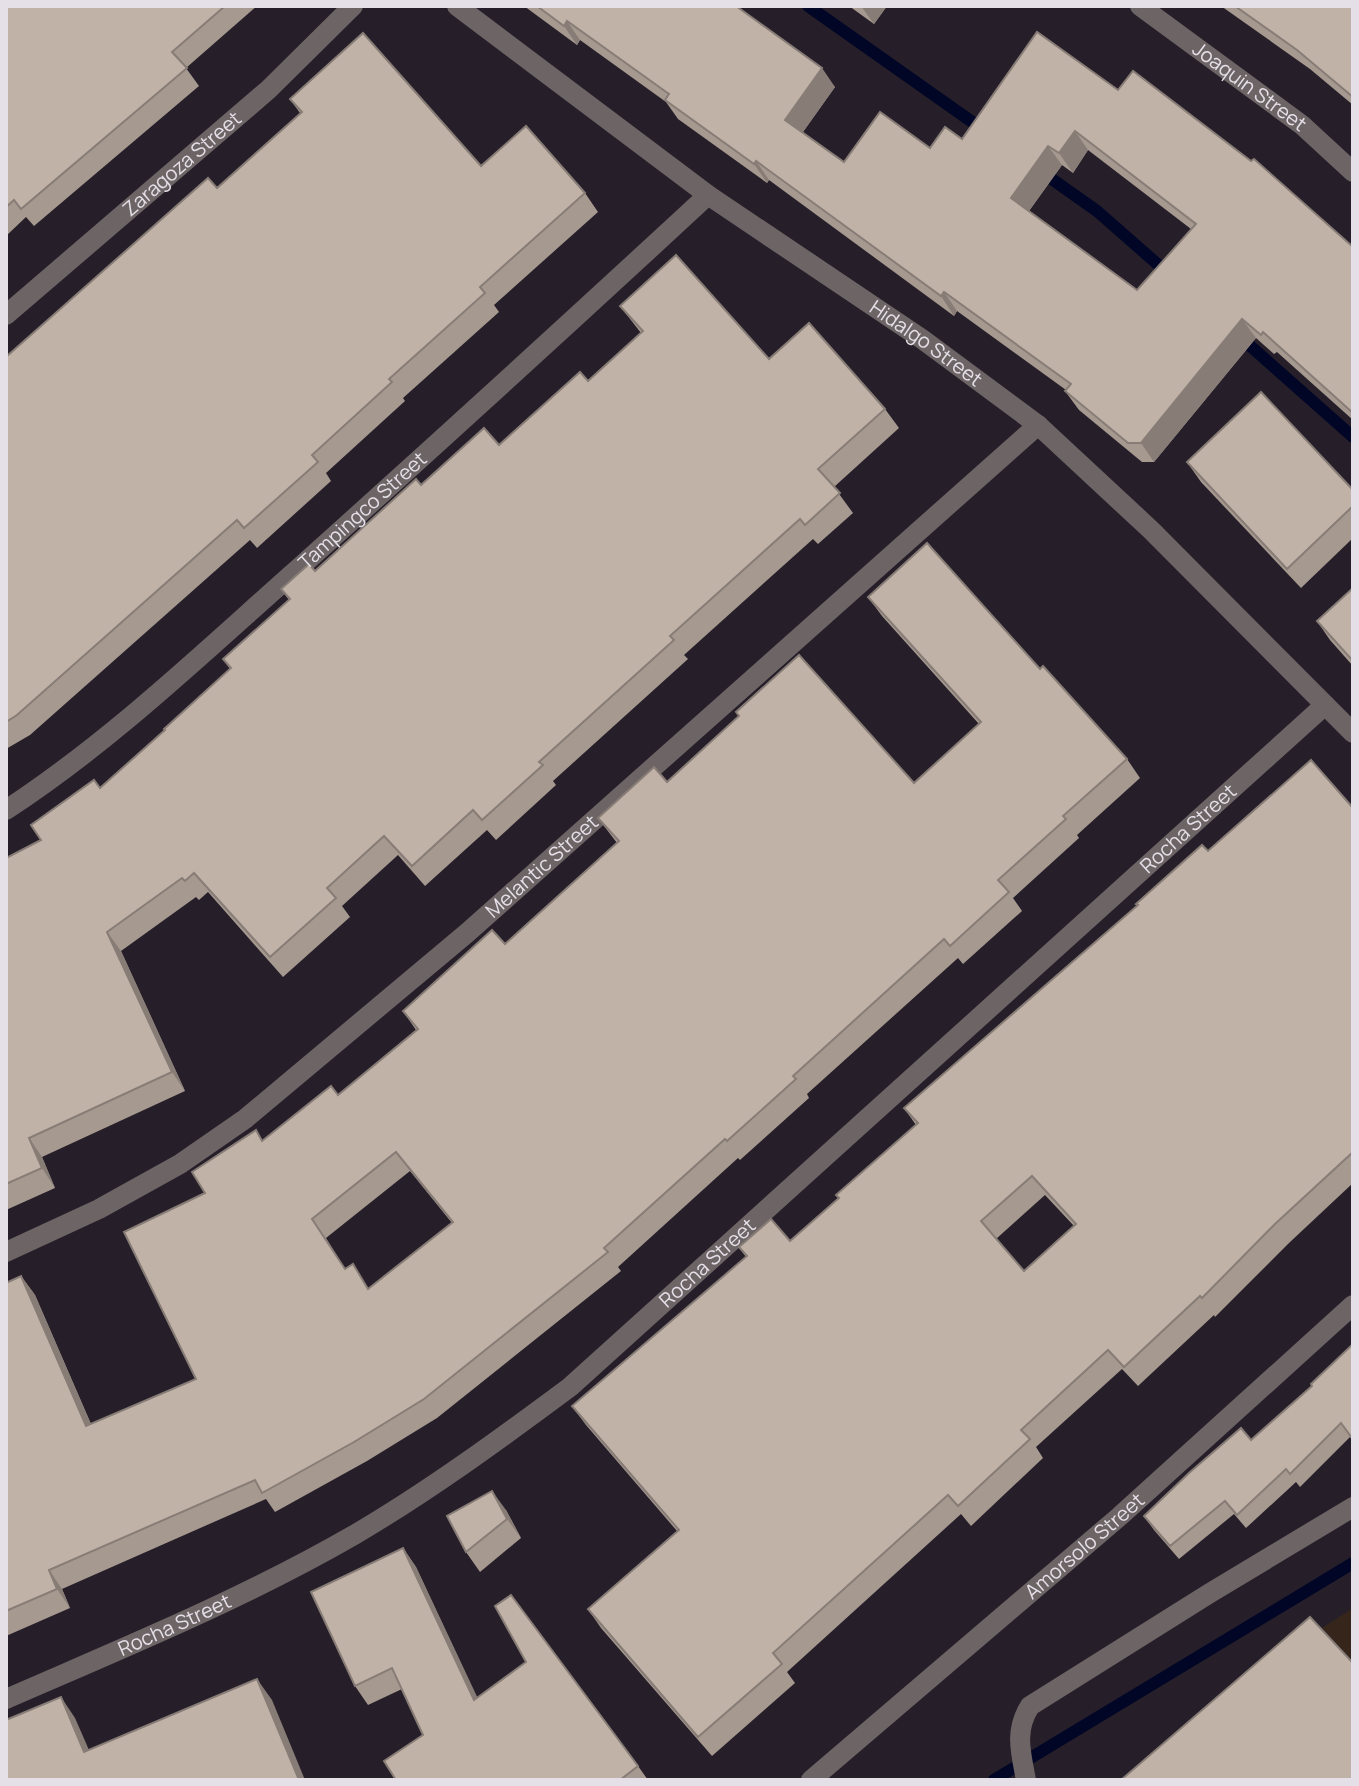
<svg xmlns="http://www.w3.org/2000/svg" width="1359" height="1786" font-family="Manrope,sans-serif">
	<style>
		.commercial { fill: #35251b }
		.lines { fill: none; stroke-linecap: round; stroke-linejoin: round }
		.stream { stroke: #010627; stroke-width: 12 }
		.minor { stroke: #6c6465; stroke-width: 20 }
		.wall { fill: #a69990; fill-rule: evenodd }
		.shaded-wall { fill: #877d76 }
		.building { fill: #c1b2a8; stroke: #877d76; stroke-width: 2; fill-rule: evenodd }
		.labels { text-anchor: middle; stroke-width: 8; stroke-linejoin: round; paint-order: stroke }
		.street-label { font-size: 20px; fill: #e5e0e8; stroke: #0d0a0f }
	</style>
	<rect width="100%" height="100%" fill="#261f29"/>
	<polygon class="commercial" points="1353,1608 1353,1661 1322,1628"/>
	<g class="lines">
		<g class="stream">
			<polyline points="808,6 985,131"/>
			<polyline points="1039,170 1097,211 1171,276"/>
			<polyline points="1239,336 1353,437"/>
			<polyline points="994,1780 1353,1563"/>
		</g>
		<g class="minor">
			<path id="s1" d="M457,6L708,195L922,339L1038,425L1151,530L1353,733"/>
			<path id="s2" d="M1140,6L1302,125L1353,172"/>
			<path id="s3" d="M6,315L268,90L353,6"/>
			<path id="s4" d="M6,810C113,740 205,651 300,567C437,444 573,320 708,195"/>
			<path id="s5" d="M6,1252L99,1209L180,1164L245,1119L467,933L1038,425"/>
			<path id="s6" d="M6,1699C123,1648 243,1599 354,1535C429,1491 500,1439 570,1387L1325,705"/>
			<path id="s7" d="M811,1780L1120,1516L1353,1305"/>
			<path d="M1026,1780C1021,1753 1014,1731 1030,1706L1210,1593L1353,1507"/>
		</g>
	</g>
	<g class="wall">
		<polygon points="6,6 257,6 186,68 199,86 34,226 26,217 6,236"/>
		<path d="M524,6H736L835,87L803,132L844,162L930,148L1118,90L1353,247V420L1277,352L1274,354L1256,338L1154,462H1142L1079,410L1065,391L1066,390L957,311L954,316L769,180L767,183L678,119L666,102L580,40L577,45ZM1088,150L1191,229L1137,290L1029,211L1062,165L1073,173Z"/>
		<polygon points="849,6 887,6 874,24"/>
		<polygon points="1221,6 1353,6 1353,105 1310,69"/>
		<polygon points="290,99 481,166 585,193 598,212 494,305 499,312 403,398 405,401 326,473 331,481 257,548 250,540 30,735 6,749 6,357 217,188 300,113"/>
		<polygon points="620,306 769,359 885,409 899,428 834,487 853,513 818,544 813,539 684,655 688,659 553,781 556,785 496,840 487,830 425,886 398,855 342,906 350,917 283,977 208,892 199,900 196,897 121,951 185,1091 42,1157 55,1188 6,1210 6,858 41,840 165,731 230,669 223,659 289,600 281,589 315,571 421,485 499,445 588,381 641,333"/>
		<polygon points="1187,462 1353,490 1353,538 1301,588 1201,482"/>
		<polygon points="1353,588 1353,666 1330,640 1317,621"/>
		<path d="M868,597L1040,669L1127,759L1140,778L1077,835L1079,838L1013,898L1022,911L963,964L958,958L807,1094L809,1098L740,1160L738,1158L618,1267L621,1271L437,1418L367,1461L275,1512L266,1499L62,1589L70,1608L6,1636V1283L21,1276L35,1295L91,1424L196,1379L205,1193L263,1140L338,1095L416,1030L403,1011L505,944L617,843L598,818L667,782L914,783L979,724L882,616ZM410,1171L452,1223L369,1289L345,1269L326,1238Z"/>
		<path d="M1353,808V1183L1289,1243L1215,1317L1214,1315L1138,1386L1122,1369L1036,1447L1043,1458L971,1526L961,1514L787,1672L795,1683L712,1756L601,1628L588,1609L677,1531L586,1425L572,1406L746,1257L739,1247L790,1241L838,1198L916,1125L904,1108L1208,851ZM1045,1195L1074,1226L1024,1271L996,1239Z"/>
		<polygon points="1353,1344 1353,1441 1350,1437 1300,1487 1296,1482 1246,1528 1234,1514 1179,1559 1154,1530 1144,1516 1251,1440 1312,1386"/>
		<polygon points="506,1510 521,1538 480,1572 466,1552"/>
		<polygon points="403,1548 416,1567 477,1698 638,1766 648,1780 396,1780 423,1735 402,1689 368,1705 355,1686"/>
	</g>
	<g class="shaded-wall">
		<polygon points="861,6 887,6 874,24"/>
		<polygon points="567,21 580,40 577,45 564,26"/>
		<polygon points="822,68 835,87 798,139 785,120"/>
		<polygon points="1075,131 1088,150 1073,173 1059,153"/>
		<polygon points="1048,146 1062,165 1024,218 1011,198"/>
		<polygon points="756,161 769,180 767,183 754,164"/>
		<polygon points="944,292 957,311 954,316 941,296"/>
		<polygon points="1242,319 1256,338 1154,462 1141,443"/>
		<polygon points="107,932 121,951 185,1091 172,1072"/>
		<polygon points="29,1138 42,1157 55,1188 42,1168"/>
		<polygon points="21,1276 35,1295 100,1445 86,1426"/>
		<polygon points="492,1491 506,1510 521,1538 507,1519"/>
		<polygon points="403,1548 416,1567 488,1720 474,1700"/>
		<polygon points="49,1570 62,1589 70,1608 57,1589"/>
		<polygon points="257,1679 272,1700 305,1780 299,1780"/>
		<polygon points="61,1697 75,1718 99,1773 84,1752"/>
	</g>
	<g class="building">
		<polygon points="6,6 225,6 172,52 187,68 21,209 14,200 6,207"/>
		<path d="M537,6H736L822,68L785,120L844,162L880,112L930,148L945,127L962,139L1037,32L1118,90L1133,71L1251,161L1254,159L1353,247V413L1263,332L1261,335L1242,319L1141,443H1128L1065,391L1071,384L944,292L941,296L756,161L754,164L665,100L669,94L567,21L564,26ZM1075,131L1196,224L1137,290L1011,198L1048,146L1059,153Z"/>
		<polygon points="1235,6 1353,6 1353,97 1297,50"/>
		<polygon points="363,33 481,166 526,126 585,193 480,287 485,293 389,379 392,382 312,455 318,462 244,528 237,520 17,715 6,722 6,357 208,178 217,188 302,112 290,99"/>
		<polygon points="676,255 769,359 809,323 885,409 818,469 840,493 805,525 800,519 670,636 674,640 539,762 543,765 482,820 473,810 412,866 384,836 327,888 336,898 270,957 194,873 185,881 182,878 107,932 172,1072 29,1138 42,1168 6,1184 6,858 41,840 31,825 94,780 100,788 165,730 164,729 231,668 223,659 290,599 281,589 309,564 315,571 416,479 421,485 484,428 499,445 580,372 588,381 643,331 620,306"/>
		<polygon points="1261,392 1353,490 1353,506 1287,569 1187,462"/>
		<path d="M927,543L1040,669L1043,666L1127,759L1063,816L1066,819L998,880L1009,892L950,946L944,939L793,1076L796,1079L727,1141L725,1139L604,1248L608,1252L424,1399L354,1442L262,1493L255,1480L49,1570L57,1589L6,1611V1283L21,1276L86,1426L196,1379L124,1232L205,1193L192,1172L256,1130L262,1141L331,1086L338,1095L418,1029L403,1011L492,930L505,944L619,841L598,818L654,767L667,782L739,716L736,712L799,655L914,783L981,722L868,597ZM396,1152L453,1222L368,1289L353,1264L345,1269L312,1219Z"/>
		<polygon points="1353,588 1353,661 1317,621"/>
		<path d="M1311,760L1353,808V1152L1275,1224L1202,1298L1200,1296L1124,1367L1108,1350L1021,1430L1030,1439L958,1506L948,1495L773,1653L782,1664L698,1737L588,1609L679,1530L572,1406L747,1256L739,1247L771,1219L790,1241L839,1198L836,1195L918,1123L904,1108L1138,905L1136,904L1202,845L1208,851ZM1032,1176L1076,1224L1024,1271L981,1221Z"/>
		<polygon points="1353,1344 1353,1436 1352,1438 1341,1423 1290,1474 1286,1469 1237,1515 1225,1501 1170,1546 1144,1516 1189,1473 1241,1428 1251,1440 1312,1386 1311,1384"/>
		<polygon points="492,1491 507,1519 466,1552 447,1516"/>
		<polygon points="403,1548 474,1700 526,1662 495,1606 511,1595 638,1766 620,1780 396,1780 384,1761 423,1735 392,1668 355,1686 311,1592"/>
		<polygon points="1310,1617 1353,1663 1353,1780 1121,1780"/>
		<polygon points="257,1679 299,1780 6,1780 6,1720 61,1697 84,1752"/>
	</g>
	<g class="labels">
		<g class="street-label">
			<text dy="7" stroke="none"><textPath href="#s2" startOffset="136">Joaquin Street</textPath></text>
			<text dy="7" stroke="none"><textPath href="#s3" startOffset="232">Zaragoza Street</textPath></text>
			<text dy="7" stroke="none"><textPath href="#s1" startOffset="578">Hidalgo Street</textPath></text>
			<text dy="7" stroke="none"><textPath href="#s4" startOffset="466">Tampingco Street</textPath></text>
			<text dy="7" stroke="none"><textPath href="#s6" startOffset="1480">Rocha Street</textPath></text>
			<text dy="7" stroke="none"><textPath href="#s5" startOffset="664">Melantic Street</textPath></text>
			<text dy="7" stroke="none"><textPath href="#s6" startOffset="832">Rocha Street</textPath></text>
			<text dy="7" stroke="none"><textPath href="#s7" startOffset="360">Amorsolo Street</textPath></text>
			<text dy="7" stroke="none"><textPath href="#s6" startOffset="184">Rocha Street</textPath></text>
		</g>
	</g>
	<rect width="1359" height="1786" fill="none" stroke="#e5e0e8" stroke-width="16"/>
</svg>
